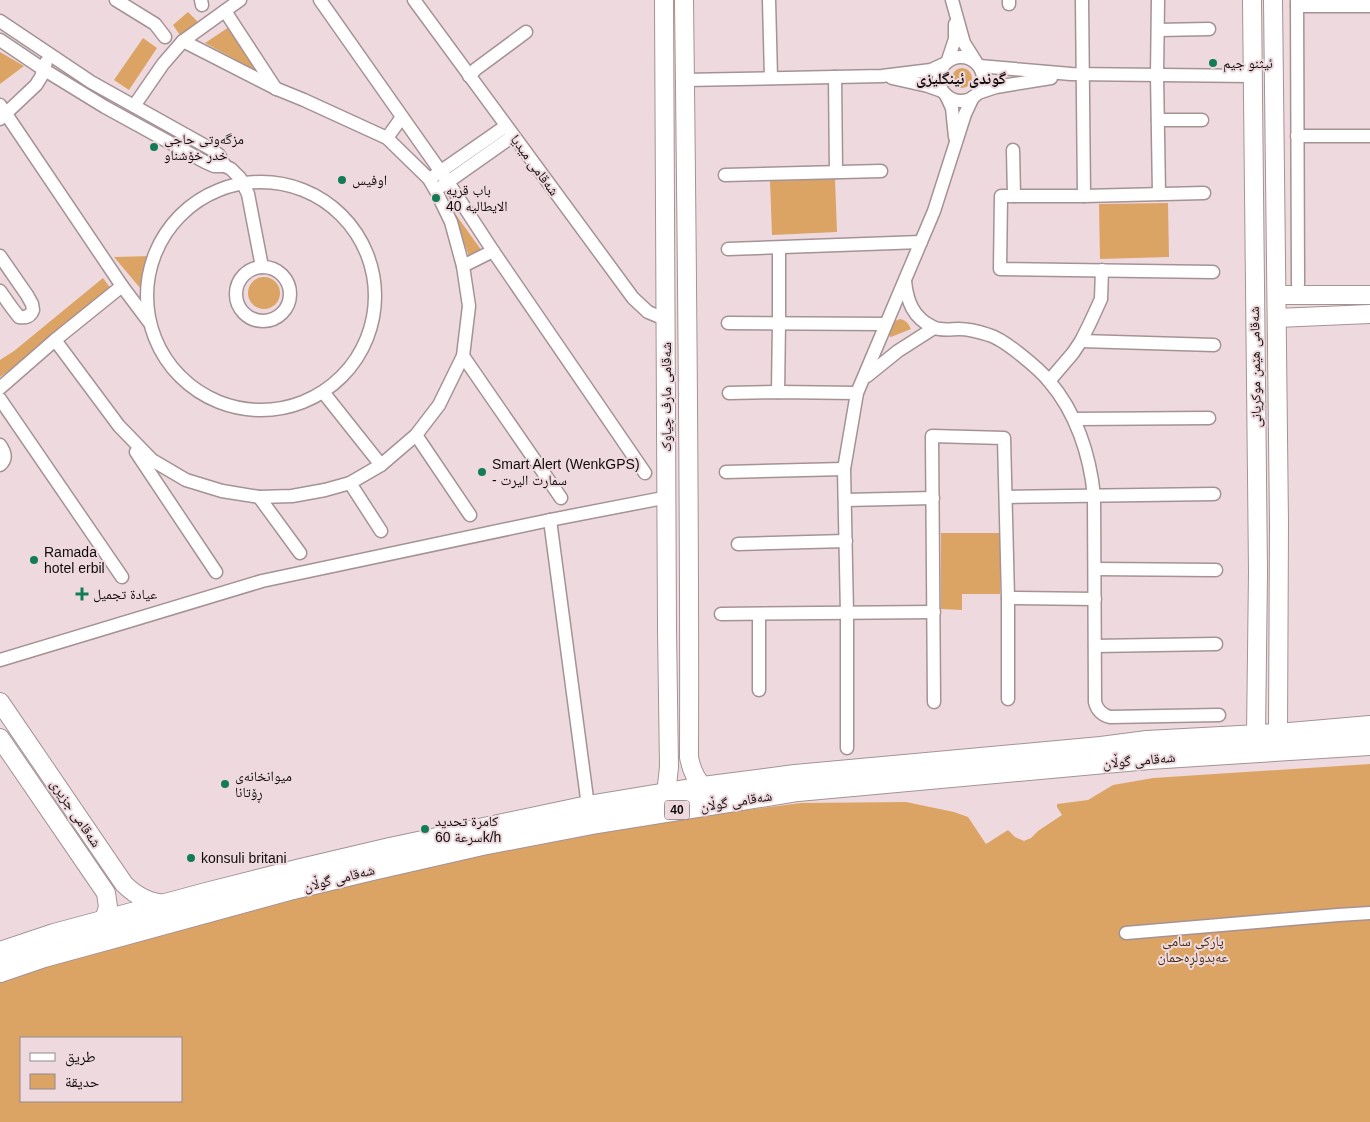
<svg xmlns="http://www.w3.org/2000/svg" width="1370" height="1122" font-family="Helvetica,'Noto Naskh Arabic',sans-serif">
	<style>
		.green { fill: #dba464; fill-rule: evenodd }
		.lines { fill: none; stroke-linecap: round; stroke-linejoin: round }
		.street-casing { stroke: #a59295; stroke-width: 15 }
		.secondary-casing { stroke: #a59295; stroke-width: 20 }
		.primary-casing { stroke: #a59295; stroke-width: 22 }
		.street { stroke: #fff; stroke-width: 12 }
		.secondary { stroke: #fff; stroke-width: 18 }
		.primary { stroke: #fff; stroke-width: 20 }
		.poi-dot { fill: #137c57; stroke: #eedade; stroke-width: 2 }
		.labels { text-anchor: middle; stroke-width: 4; stroke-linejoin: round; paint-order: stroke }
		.shield { fill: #eedade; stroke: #53494b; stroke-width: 1 }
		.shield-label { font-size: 12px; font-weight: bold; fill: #110b0c }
		.poi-label { font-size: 14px; fill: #110b0c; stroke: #eedade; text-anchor: start }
		.street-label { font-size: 14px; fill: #110b0c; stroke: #eedade }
		.park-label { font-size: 14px; fill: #472d0d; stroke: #eedade }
		.quarter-label { font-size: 16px; font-weight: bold; fill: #110b0c; stroke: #eedade }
	</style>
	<rect width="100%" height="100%" fill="#eedade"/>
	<g class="green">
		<polygon points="188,12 199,23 182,38 173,25"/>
		<polygon points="229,27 257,71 205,43"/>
		<polygon points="143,38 157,48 129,90 114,80"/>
		<polygon points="0,52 24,66 0,84"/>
		<circle cx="962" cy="78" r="10"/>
		<polygon points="835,179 837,232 772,235 770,181"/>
		<polygon points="1168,203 1169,257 1100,259 1099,204"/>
		<polygon points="451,208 482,251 469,256"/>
		<polygon points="152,256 146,295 114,257"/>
		<circle cx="264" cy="293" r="16"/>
		<polygon points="103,278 111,289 60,334 0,377 0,360 14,351"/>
		<path d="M900,319C906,320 908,323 911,329L891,337H890L889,333L895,321Z"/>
		<polygon points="941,533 1000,533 1000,594 962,594 962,610 941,609"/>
		<path d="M1370,764V1122H0V974L289,890L652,822L801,803L906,802L954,812L968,817L986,844L1008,830L1015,837L1024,841L1031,838L1038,831L1062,815L1057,807V804L1088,800L1113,785L1153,778ZM21,1038H181V1101H21Z"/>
	</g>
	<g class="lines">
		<g class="street-casing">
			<g id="street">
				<polyline points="116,0 155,24 165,37"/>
				<polyline points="201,0 202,5"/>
				<polyline points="320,0 448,182 493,251 645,473"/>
				<polyline points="414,0 633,298 648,312 665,319"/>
				<polyline points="769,0 771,78"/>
				<polyline points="952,0 964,43 976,62"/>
				<polyline points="1009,0 1009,4"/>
				<polyline points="1082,0 1084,196"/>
				<polyline points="1158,0 1157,75 1159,194"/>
				<polyline points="1297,0 1298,284"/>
				<polyline points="1297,6 1370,6"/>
				<polyline points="225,11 276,89"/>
				<polyline points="0,21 91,82 211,149 219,155 225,166"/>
				<polyline points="1158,30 1209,29"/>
				<polyline points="0,40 43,69 105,107 205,162 214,166 225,166 231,169 240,178 248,194 262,267"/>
				<circle cx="961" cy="79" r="22"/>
				<polyline points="948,60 955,39 955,24"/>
				<polyline points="979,66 1071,74 1252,76"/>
				<polyline points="469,76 476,69 526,32"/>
				<polyline points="835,77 836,172"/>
				<polyline points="892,78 928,86 942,91"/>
				<polyline points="685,80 882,76 931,70 944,64"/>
				<polyline points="978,93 996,87 1051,78"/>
				<polyline points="946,95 952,108 955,137"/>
				<polyline points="0,105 122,286 149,322"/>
				<polyline points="134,106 163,64 183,41 240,0"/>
				<polyline points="0,119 36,85 41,77 46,62"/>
				<polyline points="1158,120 1202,120"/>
				<polyline points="1297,136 1370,136"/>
				<polyline points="387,138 402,117"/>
				<polyline points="1013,150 1014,196"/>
				<polyline points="725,175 881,171"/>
				<polyline points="434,176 506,126"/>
				<circle cx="261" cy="296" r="114"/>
				<polyline points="442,186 513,136"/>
				<polyline points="1204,193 1084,196 1001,196 1000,269 1213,272"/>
				<polyline points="728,249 921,242"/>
				<path d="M0,256L27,295L32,304L33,310C31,316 26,318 19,317L12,308L0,291"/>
				<polyline points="463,266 493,251"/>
				<circle cx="263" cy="294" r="27"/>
				<path d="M905,281C907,301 913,318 933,327C940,331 951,329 959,329C968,329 980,332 989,335C1000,338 1012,348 1021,355C1031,363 1041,371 1049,381C1076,412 1090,455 1094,496L1095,702C1097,710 1102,715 1110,717L1219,715"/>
				<polyline points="728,323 886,324"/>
				<polyline points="55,340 119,426 152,460 186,480 222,491 259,497 292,496 325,490 350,483 381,465 416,435 439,405 463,356 469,306 463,266 451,222 436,191 429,179 387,138 304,100 277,89 183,41"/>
				<polyline points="1081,341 1214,345"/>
				<polyline points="463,356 561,498"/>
				<polyline points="867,376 898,351 934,328"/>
				<polyline points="1049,381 1073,353 1081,341 1090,323 1101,299 1102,270"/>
				<polyline points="0,388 55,340 122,286"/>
				<polyline points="323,392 381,465"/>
				<polyline points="778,392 779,322 779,248"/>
				<polyline points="729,393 778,392 857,393"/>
				<polyline points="0,399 122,577"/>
				<polyline points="1074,419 1209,418"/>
				<polyline points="416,435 470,515"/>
				<path d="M0,445C5,452 7,459 0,465"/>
				<polyline points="136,452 216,572"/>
				<polyline points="726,472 844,469"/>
				<polyline points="350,483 381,531"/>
				<polyline points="259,497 300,553"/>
				<polyline points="1006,497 1214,494"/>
				<polyline points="845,500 933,498"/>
				<polyline points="550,520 588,806"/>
				<polyline points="738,544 846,541"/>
				<polyline points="1095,569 1216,570"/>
				<polyline points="1008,598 1095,599"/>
				<polyline points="721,614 934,612"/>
				<polyline points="1095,646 1216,644"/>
				<polyline points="0,660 262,581 550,520 658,499 666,499"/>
				<polyline points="759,690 759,614"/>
				<polyline points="934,702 932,436 1004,438 1008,598 1008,699"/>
				<polyline points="847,748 847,614 844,469 857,393 934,211 965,114 973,97"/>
				<polyline points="1126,933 1338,915 1370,913"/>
			</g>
		</g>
		<g class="secondary-casing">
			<g id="secondary">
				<polyline points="664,0 667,629 669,767 666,794"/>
				<path d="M684,0C687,252 690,505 689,757C691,769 695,778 703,787"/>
				<polyline points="1252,0 1258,572 1256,735"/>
				<polyline points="1273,0 1279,523 1278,734"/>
				<polyline points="1277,295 1370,295"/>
				<polyline points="1277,318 1370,314"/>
				<path d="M0,702L124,884C136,896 149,903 166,904"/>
				<polyline points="0,738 106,893 108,907 104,920"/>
			</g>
		</g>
		<g class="primary-casing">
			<g id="primary">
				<polyline points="0,952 54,934 206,893 301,869 390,848 588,806 703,787 795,775 1101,747 1147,741 1278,734 1370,726"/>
				<polyline points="0,972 44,957 289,890 368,871 482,845 592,824 798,791 1149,759 1370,745"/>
			</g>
		</g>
		<use href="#street" class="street"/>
		<use href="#secondary" class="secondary"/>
		<use href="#primary" class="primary"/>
	</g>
	<g class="poi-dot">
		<circle cx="1213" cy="63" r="5"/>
		<circle cx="154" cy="147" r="5"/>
		<circle cx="342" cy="180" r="5"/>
		<circle cx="436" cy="198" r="5"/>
		<circle cx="482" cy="472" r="5"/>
		<circle cx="34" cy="560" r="5"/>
		<path d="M79.5 586.5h5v5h5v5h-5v5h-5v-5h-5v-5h5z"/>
		<circle cx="225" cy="784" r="5"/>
		<circle cx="425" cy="829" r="5"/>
		<circle cx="191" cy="858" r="5"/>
	</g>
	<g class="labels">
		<rect class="shield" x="664.5" y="800.5" width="25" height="19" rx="4"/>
		<g class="shield-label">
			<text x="677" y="814">40</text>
		</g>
		<g class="poi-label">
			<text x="1223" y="68">ئيثنو جيم</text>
			<text x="164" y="144">مزگه‌وتی حاجی<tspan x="164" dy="16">خدر خۆشناو</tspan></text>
			<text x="352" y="185">اوفيس</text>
			<text x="446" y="195">باب قريه<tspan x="446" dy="16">الايطاليه 40</tspan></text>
			<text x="492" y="469">Smart Alert (WenkGPS)<tspan x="492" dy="16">- سمارت اليرت</tspan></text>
			<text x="44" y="557">Ramada<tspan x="44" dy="16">hotel erbil</tspan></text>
			<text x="93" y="599">عيادة تجميل</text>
			<text x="235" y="781">میوانخانەی<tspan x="235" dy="16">ڕۆتانا</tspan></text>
			<text x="435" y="826">كامرة تحديد<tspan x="435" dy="16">سرعة 60k/h</tspan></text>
			<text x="201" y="863">konsuli britani</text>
		</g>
		<g class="street-label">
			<text transform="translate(535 165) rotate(54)" y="5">شەقامی میدیا</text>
			<text transform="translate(1255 367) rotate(-91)" y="5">شەقامی هێمن موکریانی</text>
			<text transform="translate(666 397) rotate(-90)" y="5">شەقامی مارف چیاوک</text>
			<text transform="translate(1139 760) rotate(-5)" y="5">شەقامی گوڵان</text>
			<text transform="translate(736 801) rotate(-9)" y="5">شەقامی گوڵان</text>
			<text transform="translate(76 813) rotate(56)" y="5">شەقامی جزیری</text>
			<text transform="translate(339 878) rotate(-14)" y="5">شەقامی گوڵان</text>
		</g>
		<g class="park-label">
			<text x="1193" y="946">پارکی سامی<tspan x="1193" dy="16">عەبدولڕەحمان</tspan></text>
		</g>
		<g class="quarter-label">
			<text x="961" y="84">گوندی ئینگلیزی</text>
		</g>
	</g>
	<rect x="20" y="1037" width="162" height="65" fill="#eedade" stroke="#96878a"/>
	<rect x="30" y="1053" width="25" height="8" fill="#ffffff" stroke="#96878a"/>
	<text x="65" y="1062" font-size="15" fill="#110b0c">طريق</text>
	<rect x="30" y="1074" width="25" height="15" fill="#dba464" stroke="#96878a"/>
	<text x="65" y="1087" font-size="15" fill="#110b0c">حديقة</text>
</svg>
